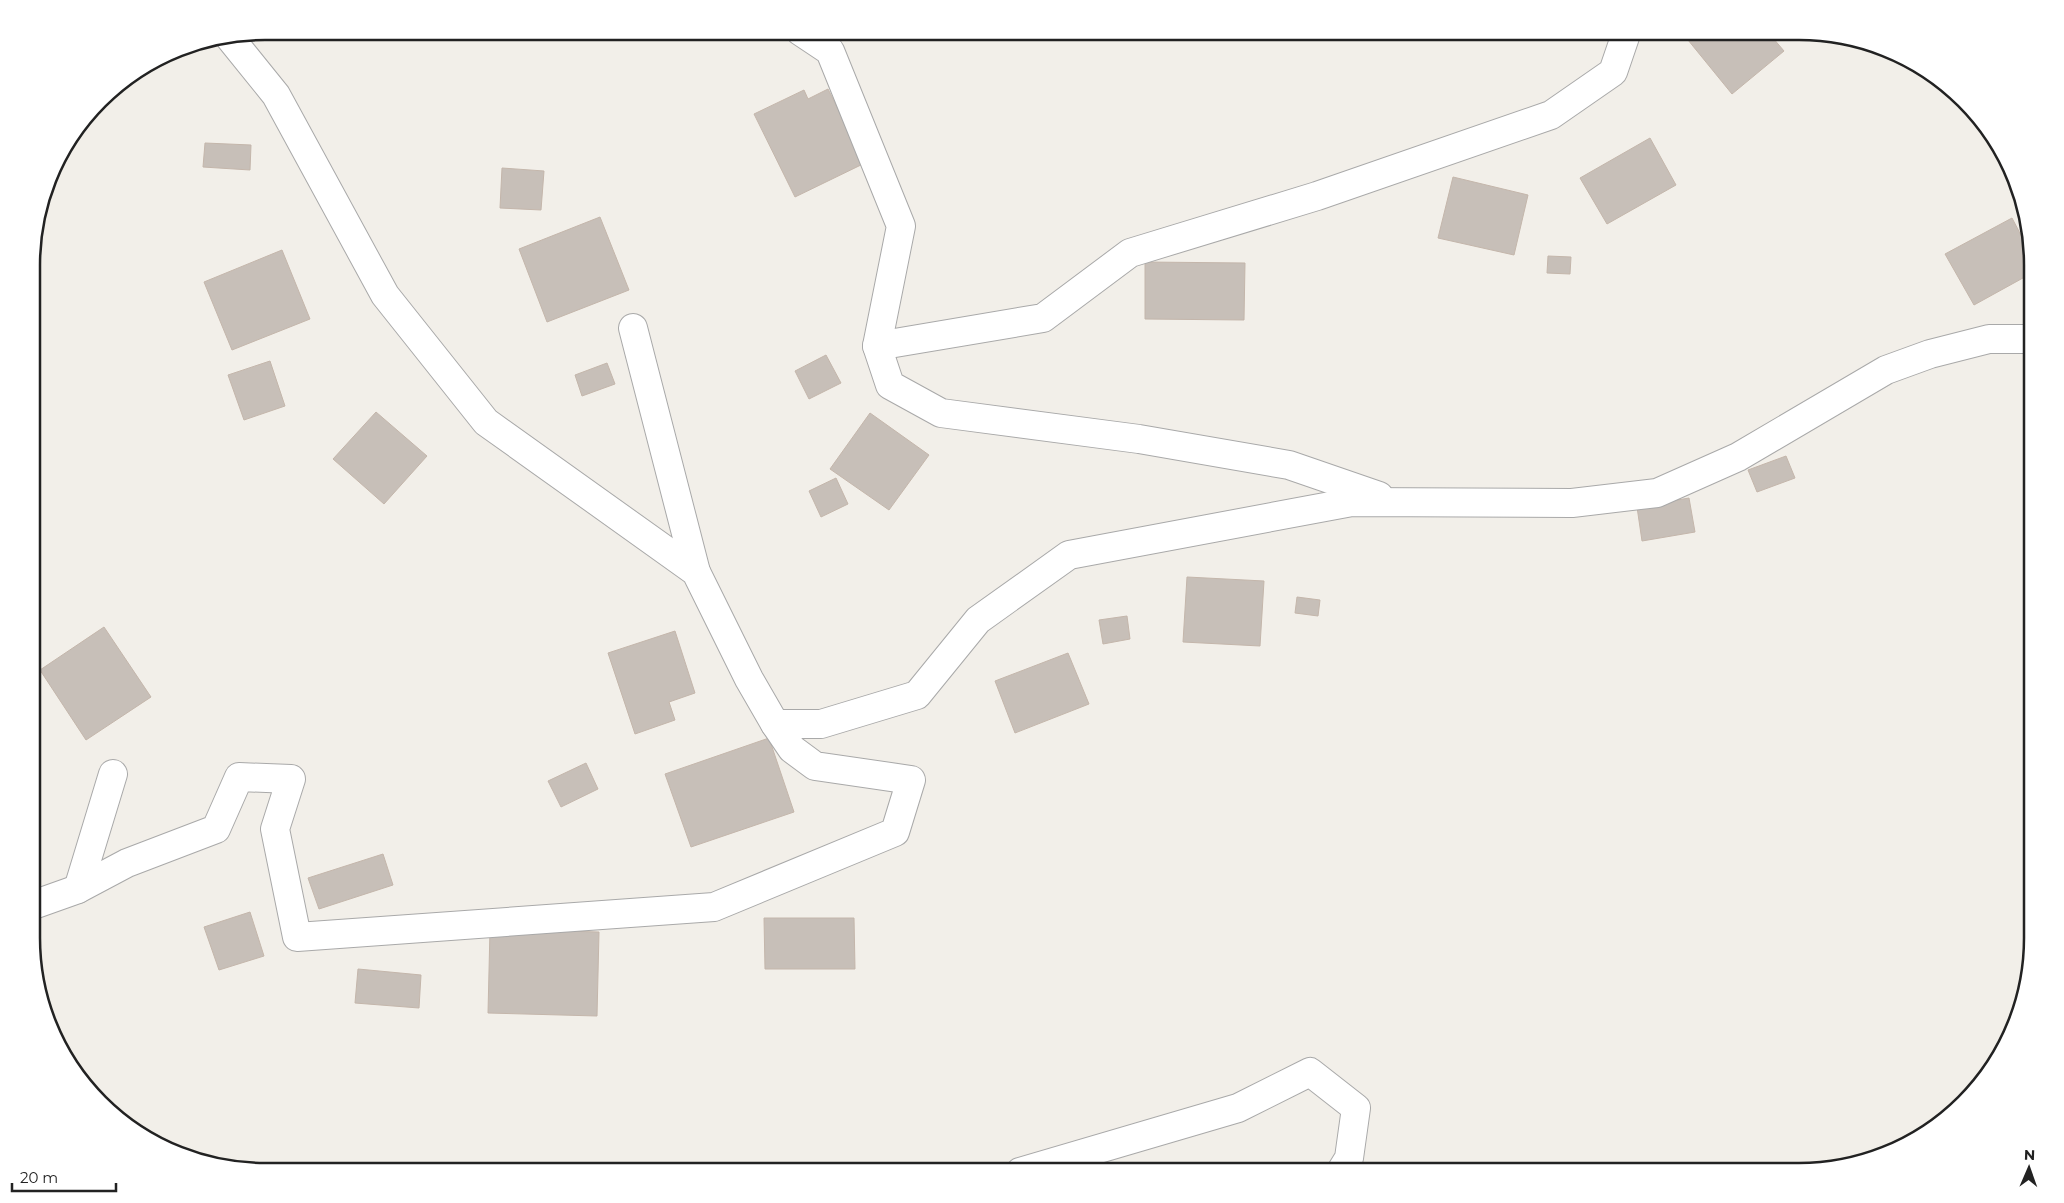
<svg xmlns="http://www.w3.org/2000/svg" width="2064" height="1203" font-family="Montserrat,sans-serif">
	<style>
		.building { fill: #c7bfb8; stroke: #c4b6ab }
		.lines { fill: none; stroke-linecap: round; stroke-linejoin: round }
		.minor-casing { stroke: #a9a9a9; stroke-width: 30 }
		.minor { stroke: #fff; stroke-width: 28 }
		.rim { fill: none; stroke: #222; stroke-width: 2.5 }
	</style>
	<rect width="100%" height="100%" fill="#f2efe9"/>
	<g class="building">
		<polygon points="1699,31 1767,31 1784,51 1732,94 1688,40"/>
		<polygon points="828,89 865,163 795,197 754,114 804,90 808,99"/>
		<polygon points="1650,138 1676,185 1607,224 1580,178"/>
		<polygon points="205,143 251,145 250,170 203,167"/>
		<polygon points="502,168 544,171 541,210 500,208"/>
		<polygon points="1453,177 1528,195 1514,255 1438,238"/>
		<polygon points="600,217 629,290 547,322 519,249"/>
		<polygon points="2012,218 2032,256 2032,273 1974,305 1945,254"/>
		<polygon points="282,250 310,319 232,350 204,282"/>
		<polygon points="1548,256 1571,257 1570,274 1547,273"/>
		<polygon points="1145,262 1245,263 1244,320 1145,319"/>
		<polygon points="826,355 841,383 809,399 795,371"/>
		<polygon points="270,361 285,406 244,420 228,375"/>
		<polygon points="607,363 615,384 582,396 575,375"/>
		<polygon points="376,412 427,456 384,504 333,459"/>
		<polygon points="870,413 929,455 889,510 830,469"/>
		<polygon points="1786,456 1795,478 1757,492 1748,470"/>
		<polygon points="836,478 848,504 821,517 809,491"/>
		<polygon points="1689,498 1695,532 1642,541 1637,507"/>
		<polygon points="1187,577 1264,581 1260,646 1183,642"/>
		<polygon points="1297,597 1320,600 1318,616 1295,613"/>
		<polygon points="1127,616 1130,639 1103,644 1099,620"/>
		<polygon points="104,627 151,697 86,740 40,670"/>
		<polygon points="675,631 695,693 669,702 675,720 635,734 608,653"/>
		<polygon points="1068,653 1089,704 1015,733 995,681"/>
		<polygon points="769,738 794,812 691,847 665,774"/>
		<polygon points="586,763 598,789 561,807 548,781"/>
		<polygon points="383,854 393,885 319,909 308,878"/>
		<polygon points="250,912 264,956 219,970 204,927"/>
		<polygon points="764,918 854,918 855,969 765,969"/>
		<polygon points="490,929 599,932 597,1016 488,1013"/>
		<polygon points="358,969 421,975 419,1008 355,1003"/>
	</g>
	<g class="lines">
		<g class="minor-casing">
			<g id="minor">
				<polyline points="800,31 830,51 901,226 877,346 890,385 941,413 1139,439 1289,465 1379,496"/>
				<polyline points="230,38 276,95 385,295 486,422 696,572 749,679 775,724 821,724 917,695 978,620 1069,555 1352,502 1572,503 1657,493 1738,457 1886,370 1930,354 1989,339 2032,339"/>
				<polyline points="633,328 696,572"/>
				<polyline points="877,346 1043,318 1130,253 1317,196 1551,115 1613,72 1627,31"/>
				<polyline points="78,889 113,774"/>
				<polyline points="33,905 78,889 127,863 216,829 239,777 291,779 275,829 297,937 714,907 895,832 911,780 815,766 792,749 775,724"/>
				<polyline points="1020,1172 1238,1108 1310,1072 1356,1108 1349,1158 1341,1171"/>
			</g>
		</g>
		<use href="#minor" class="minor"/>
	</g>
	<path d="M0 0H2064V1203H0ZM265 40H1799A225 225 0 0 1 2024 265V938A225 225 0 0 1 1799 1163H265A225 225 0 0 1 40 938V265A225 225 0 0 1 265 40Z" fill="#fff" fill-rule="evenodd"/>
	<path class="rim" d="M265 40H1799A225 225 0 0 1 2024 265V938A225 225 0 0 1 1799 1163H265A225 225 0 0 1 40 938V265A225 225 0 0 1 265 40Z"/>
	<g transform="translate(2029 1168) rotate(2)" stroke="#ffffff" stroke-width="4" paint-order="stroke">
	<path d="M0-4L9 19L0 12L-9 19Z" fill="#222222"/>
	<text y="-8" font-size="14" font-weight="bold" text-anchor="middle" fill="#222222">N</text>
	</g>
	<path d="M12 1183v8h104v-8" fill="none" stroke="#222222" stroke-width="2.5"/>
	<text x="20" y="1183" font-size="15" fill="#222222" stroke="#ffffff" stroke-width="4" paint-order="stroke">20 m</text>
</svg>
